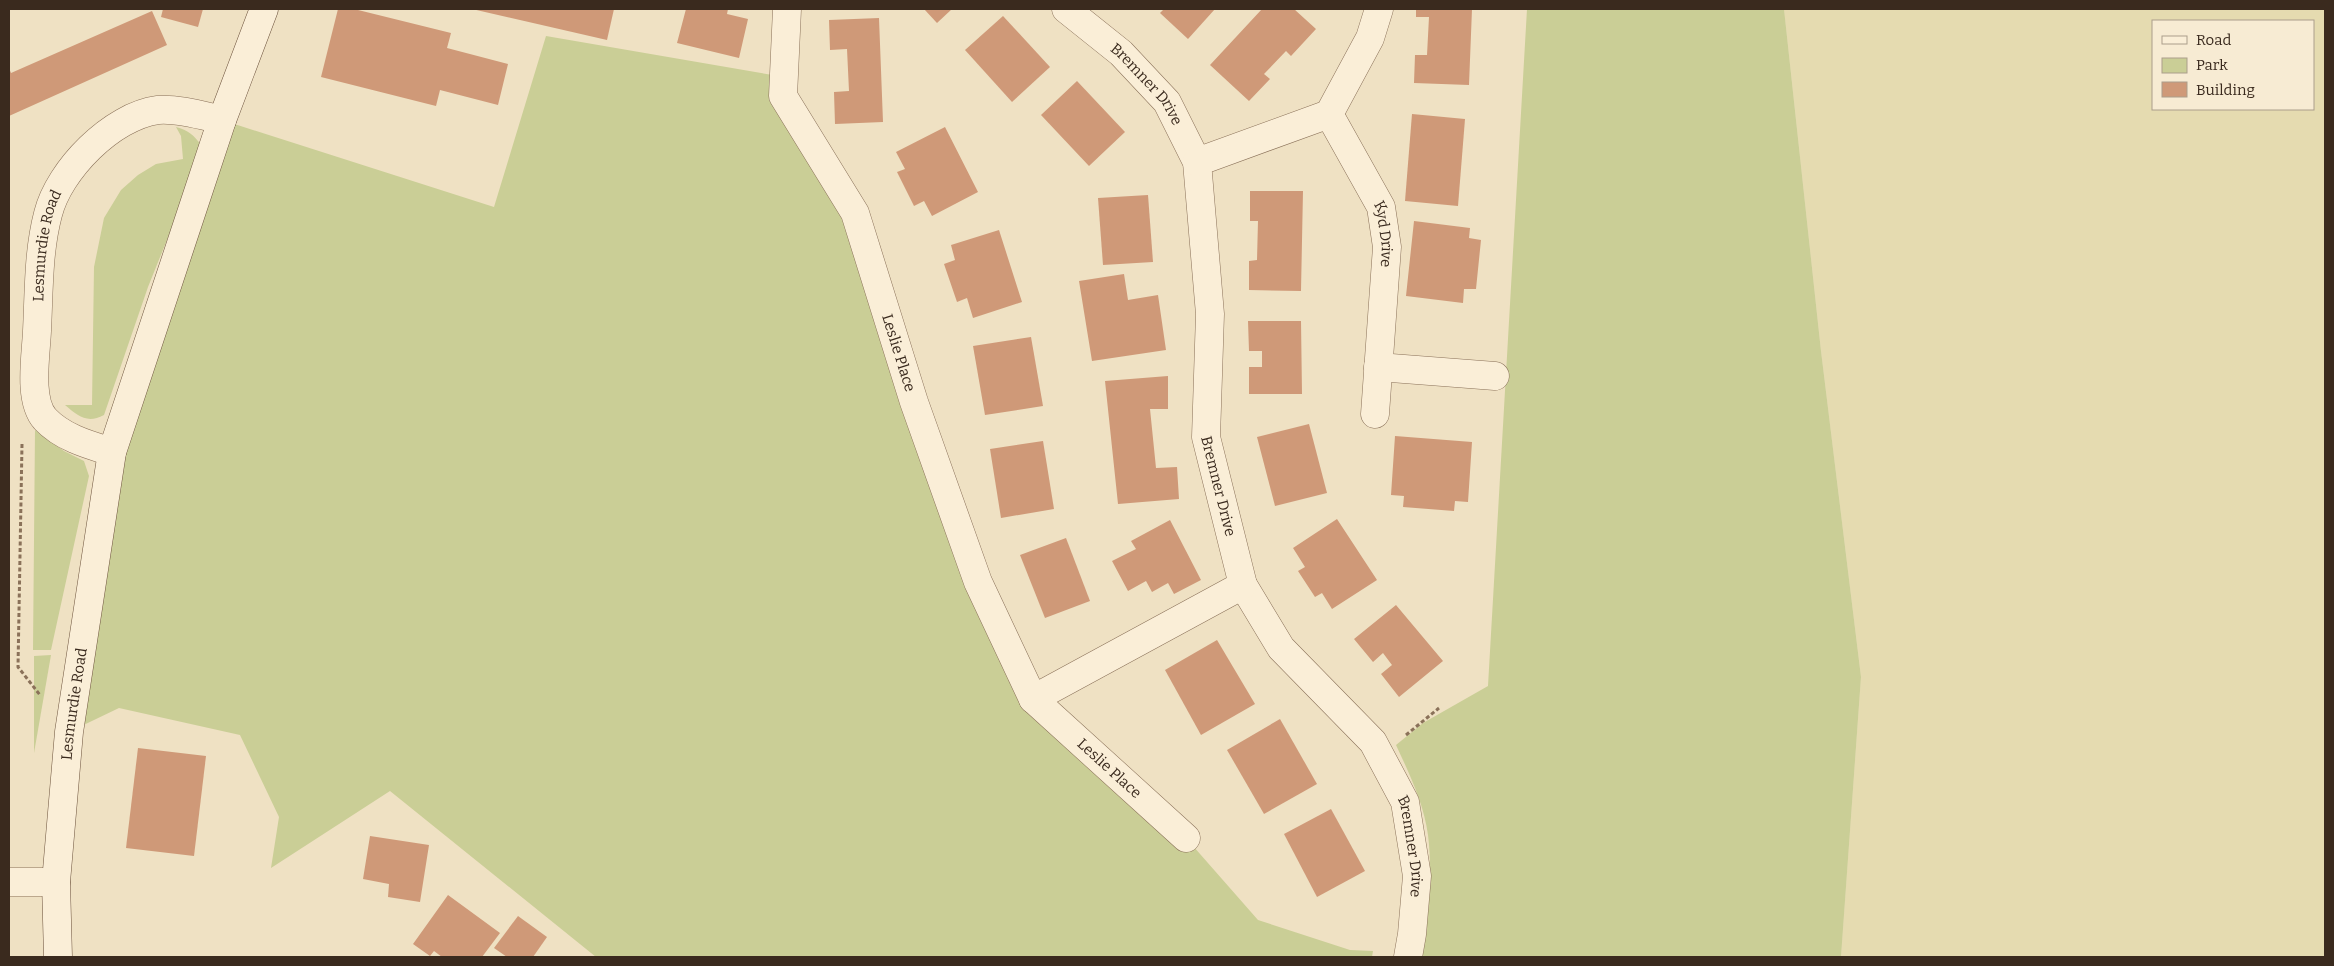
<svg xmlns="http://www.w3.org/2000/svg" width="2334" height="966" font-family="Bitter,serif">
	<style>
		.farmland { fill: #e5dbb0; fill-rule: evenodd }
		.green { fill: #cace96 }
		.building { fill: #cf9978 }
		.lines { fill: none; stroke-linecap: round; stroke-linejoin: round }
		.street-casing { stroke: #8a7159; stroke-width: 29 }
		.secondary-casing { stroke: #6c523c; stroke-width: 29 }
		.path { stroke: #8a7159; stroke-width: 3; stroke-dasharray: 4 2.5; stroke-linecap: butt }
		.street { stroke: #faeed7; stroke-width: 28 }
		.secondary { stroke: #faeed7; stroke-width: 28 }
		.labels { text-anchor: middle; stroke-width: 4; stroke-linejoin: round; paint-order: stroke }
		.street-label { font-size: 15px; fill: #3a2a1e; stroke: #f7ebd3 }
	</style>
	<rect width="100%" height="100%" fill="#efe1c3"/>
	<path class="farmland" d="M1784,9H2325V957H1841L1861,677L1821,351ZM2153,21H2313V109H2153Z"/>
	<g class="green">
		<path d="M1527,9H1784L1821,351L1861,677L1841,957H1422C1428,917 1433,876 1428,835C1424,804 1409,773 1396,745L1423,723L1488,686Z"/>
		<polygon points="546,36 784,77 855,213 1033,699 1186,838 1258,920 1350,950 1373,951 1372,957 596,957 390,791 271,868 279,817 240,735 119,708 69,732 112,452 222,120 494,207"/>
		<path d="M176,127C188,130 194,135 201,145L181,205L148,287L104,415C87,424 78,416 65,405H92L94,267L104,218L121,190L138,175L156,164L183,159L181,136Z"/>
		<polygon points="35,430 64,451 84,461 89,476 51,650 33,650"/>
		<polygon points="51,655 34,753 34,656"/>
	</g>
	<g class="building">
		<polygon points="163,9 203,9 198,27 161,17"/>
		<polygon points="338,9 354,9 451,33 447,48 508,64 498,105 440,90 436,106 321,77"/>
		<polygon points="472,9 614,9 607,40"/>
		<polygon points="686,9 728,9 727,14 748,19 739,58 677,43"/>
		<polygon points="924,9 952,9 937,23"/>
		<polygon points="1164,9 1215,9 1188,39 1160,13"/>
		<polygon points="1262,9 1294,9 1316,29 1291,56 1286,51 1264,74 1270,79 1249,101 1210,65"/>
		<polygon points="1416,9 1472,9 1469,85 1414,83 1415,55 1427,55 1429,17 1416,17"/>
		<polygon points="152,11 167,45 9,116 9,68 11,73"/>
		<polygon points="1003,16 1050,67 1012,102 965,50"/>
		<polygon points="879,18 883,122 835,124 834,92 849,91 847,49 830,50 829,20"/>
		<polygon points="1077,81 1125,132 1089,166 1041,115"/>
		<polygon points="1412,114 1465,119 1458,206 1405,201"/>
		<polygon points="945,127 978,192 932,216 924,201 914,206 897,172 905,169 896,152"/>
		<polygon points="1250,191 1303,191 1301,291 1249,290 1249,261 1257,260 1258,221 1250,221"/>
		<polygon points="1148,195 1153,262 1103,265 1098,198"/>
		<polygon points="1414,221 1470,228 1469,238 1481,240 1476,289 1464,289 1463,303 1406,296"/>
		<polygon points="999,230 1022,302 973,318 967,298 957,302 944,264 955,260 951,245"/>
		<polygon points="1124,274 1128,300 1158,295 1166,350 1092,361 1079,281"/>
		<polygon points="1248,321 1301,321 1302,394 1249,394 1249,367 1262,367 1262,351 1249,351"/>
		<polygon points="1031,337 1043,406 985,415 973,346"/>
		<polygon points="1168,376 1168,409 1150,409 1156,468 1177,467 1179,499 1118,504 1105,381"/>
		<polygon points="1309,424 1327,493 1275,506 1257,437"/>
		<polygon points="1395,436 1472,442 1468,502 1455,501 1454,511 1403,507 1404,496 1391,495"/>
		<polygon points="1043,441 1054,509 1001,518 990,449"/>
		<polygon points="1337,519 1377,580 1332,609 1322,593 1315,597 1298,571 1305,567 1293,548"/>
		<polygon points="1170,520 1201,580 1174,594 1168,583 1152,592 1146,581 1128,591 1112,561 1136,549 1131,541"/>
		<polygon points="1066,538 1090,601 1045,618 1020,555"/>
		<polygon points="1396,605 1443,661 1399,697 1381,674 1392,665 1383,653 1373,662 1354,639"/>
		<polygon points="1217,640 1255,704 1201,735 1165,670"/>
		<polygon points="1280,719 1317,784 1264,814 1227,750"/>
		<polygon points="138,748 206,756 194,856 126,848"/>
		<polygon points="1331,809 1365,871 1317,897 1284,834"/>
		<polygon points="370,836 429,845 420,902 388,897 389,884 363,879"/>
		<polygon points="448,895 500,933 482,957 442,957 434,951 430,956 413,944"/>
		<polygon points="518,916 547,937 533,957 507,957 494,948"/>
	</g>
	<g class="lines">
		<g class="street-casing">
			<g id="street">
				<path id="s1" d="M787,9L783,96L855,213L914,402L978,582L1033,699L1186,838"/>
				<path id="s2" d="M1066,9L1121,53L1167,102L1197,162L1210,314L1206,437L1243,585L1281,648L1373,742L1405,802L1417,876L1412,934L1408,957"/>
				<path id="s3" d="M1329,114L1381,207L1387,247L1375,414"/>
				<polyline points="1197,162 1329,114 1370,38 1379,9"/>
				<polyline points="1378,367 1495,376"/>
				<path id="s4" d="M112,452C89,445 63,438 45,419C28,400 36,355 37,331C39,292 38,252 48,214C59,170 112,116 158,110C177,108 204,116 222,120"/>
				<polyline points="1033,699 1243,585"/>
				<polyline points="9,882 56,882"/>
			</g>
		</g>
		<g class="secondary-casing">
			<g id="secondary">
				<path id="s5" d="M58,957L56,882L69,732L112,452L222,120L264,9"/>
			</g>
		</g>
		<g class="path">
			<polyline points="22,444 18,667 40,695"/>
			<polyline points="1406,735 1439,708"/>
		</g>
		<use href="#street" class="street"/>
		<use href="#secondary" class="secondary"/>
	</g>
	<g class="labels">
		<g class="street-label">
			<text dy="5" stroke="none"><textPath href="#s2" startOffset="111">Bremner Drive</textPath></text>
			<text dy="5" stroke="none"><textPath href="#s3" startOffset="134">Kyd Drive</textPath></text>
			<text dy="5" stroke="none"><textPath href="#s4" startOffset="252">Lesmurdie Road</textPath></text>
			<text dy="5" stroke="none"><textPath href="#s1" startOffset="371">Leslie Place</textPath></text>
			<text dy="5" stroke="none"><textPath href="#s2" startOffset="531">Bremner Drive</textPath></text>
			<text dy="5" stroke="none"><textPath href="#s5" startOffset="254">Lesmurdie Road</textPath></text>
			<text dy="5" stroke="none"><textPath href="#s1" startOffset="846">Leslie Place</textPath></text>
			<text dy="5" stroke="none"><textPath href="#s2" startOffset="951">Bremner Drive</textPath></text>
		</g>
	</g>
	<rect width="2334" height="966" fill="none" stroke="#3a2a1e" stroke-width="20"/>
	<rect x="2152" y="20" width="162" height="90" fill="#f7ebd3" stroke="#ab9e8b"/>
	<rect x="2162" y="36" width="25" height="8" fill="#faeed7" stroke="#ab9e8b"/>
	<text x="2196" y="45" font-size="15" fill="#3a2a1e">Road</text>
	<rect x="2162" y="58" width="25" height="15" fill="#cace96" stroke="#ab9e8b"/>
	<text x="2196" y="70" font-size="15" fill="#3a2a1e">Park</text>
	<rect x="2162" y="82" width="25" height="15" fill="#cf9978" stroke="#ab9e8b"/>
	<text x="2196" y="95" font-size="15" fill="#3a2a1e">Building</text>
</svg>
